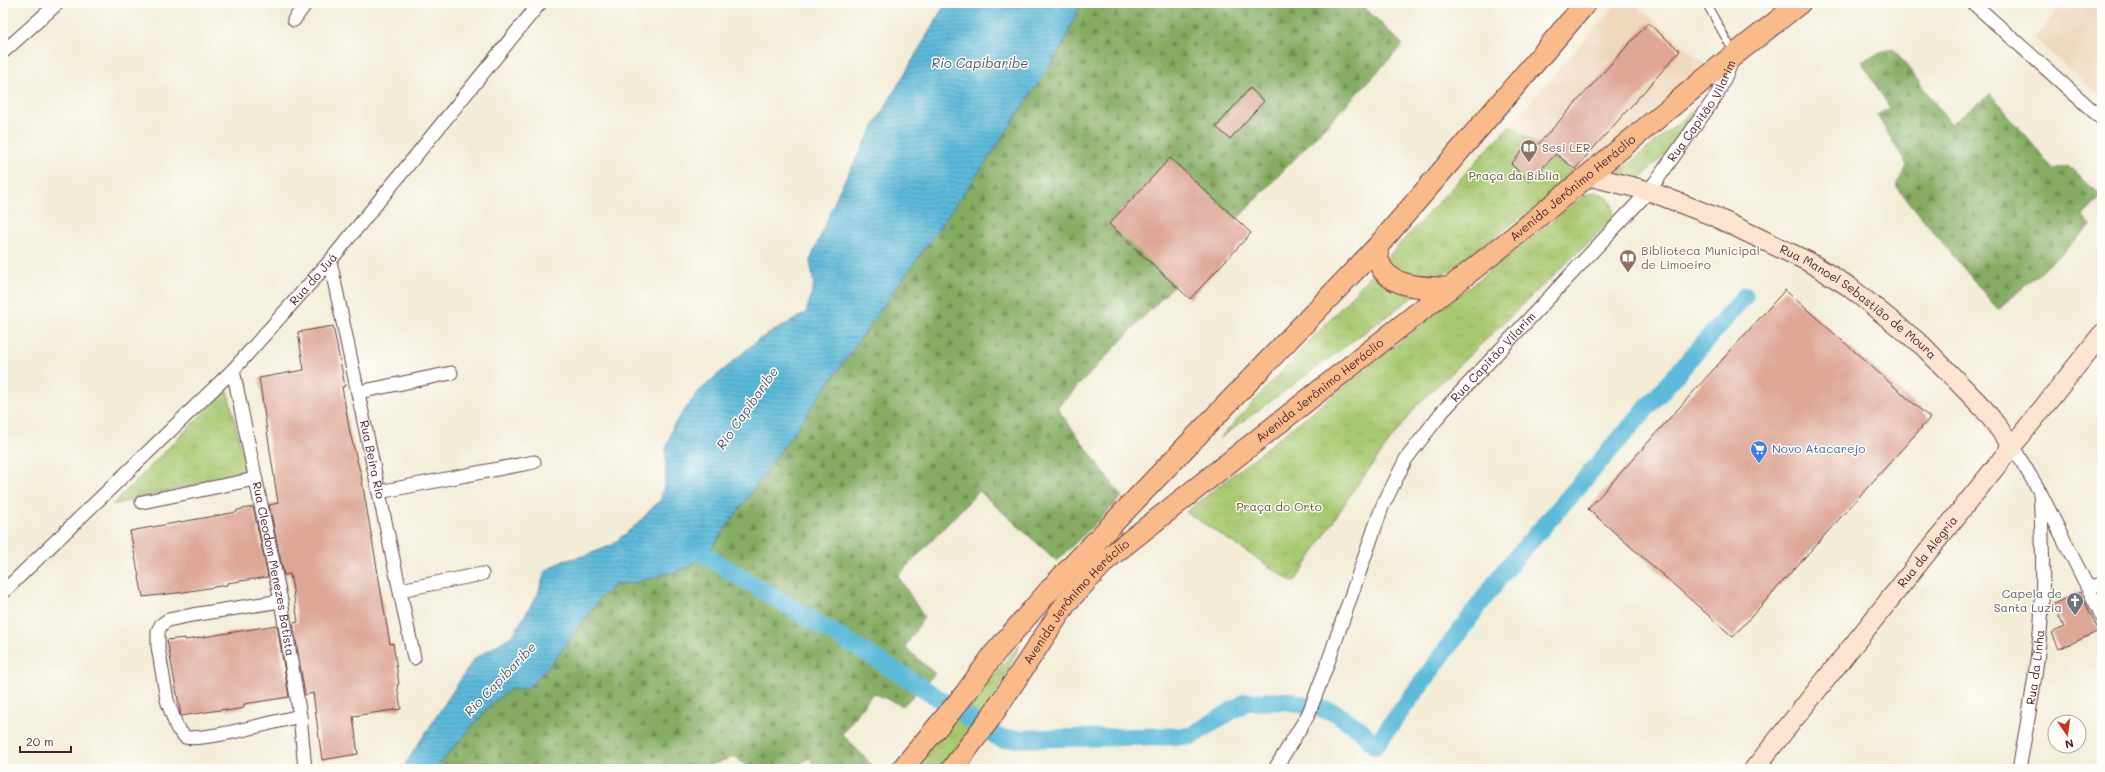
<svg xmlns="http://www.w3.org/2000/svg" width="2105" height="772" font-family="Mali,sans-serif">
	<style>
		.built { fill: #eed7bb }
		.forest { fill: url(#forest-firs); stroke: #686646 }
		.park { fill: url(#park-tufts); stroke: #78744e }
		.water { fill: url(#water-rules); stroke: #536c82 }
		.lines { fill: none; stroke-linecap: round; stroke-linejoin: round }
		.canal { stroke: #5cbada; stroke-width: 18 }
		.building { fill: #dda695 }
		.lane-casing { stroke: #633e45; stroke-width: 9 }
		.street-casing { stroke: #633e45; stroke-width: 15 }
		.secondary-casing { stroke: #633e45; stroke-width: 21 }
		.primary-casing { stroke: #633e45; stroke-width: 23 }
		.lane { stroke: #fff; stroke-width: 7 }
		.street { stroke: #fff; stroke-width: 13 }
		.secondary { stroke: #fde4d1; stroke-width: 19 }
		.primary { stroke: #fabb8b; stroke-width: 21 }
		.labels { text-anchor: middle; stroke-width: 3; stroke-linejoin: round; paint-order: stroke }
		.street-label { font-size: 12px; fill: #4a1f2b; stroke: #fdfcf7 }
		.education-label { font-size: 12px; fill: #785e54; stroke: #fdfcf7; text-anchor: start }
		.park-label { font-size: 12px; fill: #665240; stroke: #fdfcf7 }
		.shop-label { font-size: 12px; fill: #366cbe; stroke: #fdfcf7; text-anchor: start }
		.worship-label { font-size: 12px; fill: #5b616d; stroke: #fdfcf7; text-anchor: end }
		.water-label { font-size: 13px; font-style: italic; fill: #505568; stroke: #fdfcf7 }
	</style>
	<defs>
		<pattern id="forest-firs" width="22" height="20" patternUnits="userSpaceOnUse"><rect width="22" height="20" fill="#85ac62"/><path d="M5 1l3.5 6h-7zM16 11l3.5 6h-7z" fill="#6f8b51"/></pattern>
		<pattern id="park-tufts" width="24" height="20" patternUnits="userSpaceOnUse"><rect width="24" height="20" fill="#a7c870"/><path d="M3 7l-1-3M5 7V3M7 7l1-3M15 17l-1-3M17 17v-4M19 17l1-3" fill="none" stroke="#91ab61"/></pattern>
		<pattern id="water-rules" width="6" height="5" patternUnits="userSpaceOnUse"><rect width="6" height="5" fill="#5cbada"/><path d="M0 2.5h6" fill="none" stroke="#4e97b1"/></pattern>
	</defs>
	<rect width="100%" height="100%" fill="#fdfcf7"/>
	<filter id="ink" filterUnits="userSpaceOnUse"><feTurbulence type="fractalNoise" baseFrequency=".025" numOctaves="2"/><feDisplacementMap in="SourceGraphic" scale="8" xChannelSelector="R" yChannelSelector="G"/><feConvolveMatrix kernelMatrix="1 2 1 2 8 2 1 2 1" color-interpolation-filters="sRGB"/></filter>
	<filter id="wash" filterUnits="userSpaceOnUse"><feTurbulence type="fractalNoise" baseFrequency=".012" numOctaves="4" result="noise"/><feDisplacementMap in="SourceGraphic" scale="16" xChannelSelector="R" yChannelSelector="G"/><feGaussianBlur stdDeviation="0.9" result="paint"/><feColorMatrix in="noise" values="0 0 0 0 0 0 0 0 0 0 0 0 0 0 0 0 0 1.4 0 .05"/><feComposite in="paint" operator="in"/></filter>
	<g filter="url(#wash)">
		<rect width="100%" height="100%" fill="#f3edd8"/>
		<g class="built">
			<polygon points="1617,3 1633,3 1707,66 1578,176 1510,125"/>
			<polygon points="2065,3 2102,3 2102,98 2034,38"/>
		</g>
		<g class="forest">
			<polygon points="1081,3 1360,3 1403,45 1057,408 1122,497 1057,561 979,491 898,576 924,617 905,647 935,674 903,706 873,693 842,734 874,767 872,769 817,769 809,758 793,769 749,769 735,756 701,769 435,769 493,702 511,689 528,688 552,663 600,598 615,585 637,582 685,569 706,556 1062,47"/>
			<polygon points="1893,48 1951,124 1991,94 2054,170 2068,166 2102,196 2083,216 2091,226 1998,310 1896,186 1907,165 1877,115 1890,108 1861,61"/>
		</g>
		<g class="park">
			<polygon points="1700,105 1670,149 1642,177 1631,182 1623,179 1618,173"/>
			<polygon points="1510,125 1578,176 1219,439"/>
			<path d="M1594,192C1610,194 1617,207 1611,221L1417,405L1352,492L1294,583L1186,512L1585,195Z"/>
			<polygon points="227,389 247,472 112,505"/>
			<path d="M1020,644C1002,690 973,729 944,769H913Z"/>
		</g>
		<polygon class="water" points="946,3 1081,3 1062,47 995,149 706,556 685,569 637,582 615,585 600,598 552,663 528,688 511,689 493,702 435,769 402,769 474,659 513,635 538,594 545,571 563,561 587,555 612,545 637,524 661,499 666,477 666,450 673,426 698,392 758,340 806,313 814,285 810,261 839,191 878,119"/>
		<g class="lines">
			<polyline class="canal" points="684,545 706,556 909,679 1001,739 1191,736 1246,702 1287,701 1334,712 1361,730 1375,746 1505,570 1745,296"/>
		</g>
		<g id="blocks">
			<g class="building">
				<polygon points="1648,23 1680,51 1575,169 1556,154 1529,182 1511,164 1528,145 1533,150"/>
				<polygon points="1250,88 1264,101 1230,139 1216,127"/>
				<polygon points="1170,158 1251,233 1190,299 1109,224"/>
				<polygon points="1785,290 1930,418 1733,637 1588,509"/>
				<polygon points="333,326 345,386 342,387 350,433 361,475 390,644 393,643 399,684 397,685 401,709 353,716 358,754 322,760 313,693 305,695 293,623 298,622 293,591 290,574 284,575 269,505 278,503 259,378 304,370 298,332"/>
				<polygon points="253,507 268,577 227,583 227,585 184,592 143,597 130,531 237,512 237,510"/>
				<polygon points="2080,592 2099,631 2059,649 2052,633 2064,627 2053,604"/>
				<polygon points="277,625 289,697 244,704 244,708 226,711 226,709 181,716 167,640 185,638 185,640"/>
			</g>
		</g>
	</g>
	<g filter="url(#ink)">
		<use href="#blocks" fill-opacity="0" stroke="#633e45" stroke-width="1"/>
		<g class="lines">
			<g class="lane-casing">
				<polyline id="lane" points="1706,3 1734,53"/>
			</g>
			<g class="street-casing">
				<g id="street">
					<polyline points="1973,3 2102,119"/>
					<polyline points="294,20 306,3"/>
					<polyline points="3,52 58,3"/>
					<path id="s1" d="M330,261L414,658"/>
					<path id="s2" d="M233,370L281,601L300,716L305,769"/>
					<polyline points="359,392 451,373"/>
					<polyline points="2013,447 2040,492 2102,616"/>
					<polyline points="379,492 534,462"/>
					<polyline points="142,502 255,479"/>
					<polyline points="2087,587 2102,584"/>
					<polyline points="400,590 482,574"/>
					<path id="s3" d="M3,592L233,370L330,261L540,3"/>
					<path d="M281,601L192,615L168,620L161,625L158,631V647L167,700L177,728L185,737C203,742 277,721 300,716"/>
					<path id="s4" d="M1275,769L1308,715L1326,668L1382,507L1406,459L1442,412L1649,191L1717,95L1733,59"/>
					<path id="s5" d="M2019,769C2029,714 2040,658 2042,602C2044,565 2042,529 2040,492"/>
				</g>
			</g>
			<g class="secondary-casing">
				<g id="secondary">
					<path id="s6" d="M1589,176L1649,191L1713,216L1809,262L1848,286L1923,346L1984,409L2013,447"/>
					<path id="s7" d="M1754,769L2102,334"/>
				</g>
			</g>
			<g class="primary-casing">
				<g id="primary">
					<path d="M1377,247C1376,288 1419,288 1450,288"/>
					<polyline points="902,769 965,694 994,654 1054,585 1377,247 1586,3"/>
					<path id="s8" d="M952,769L991,717L1067,602L1107,559L1515,236L1724,63L1800,3"/>
				</g>
			</g>
			<use href="#lane" class="lane"/>
			<use href="#street" class="street"/>
			<use href="#secondary" class="secondary"/>
			<use href="#primary" class="primary"/>
		</g>
	</g>
	<defs>
		<g id="library-pin" transform="scale(0.9)"><path d="M0 17L-7.5 6A9.5 9.5 0 1 1 7.5 6Z" fill="#8d6e63" stroke="#fdfcf7"/><path d="M-6-4Q-3-5.5-.7-3.5V5Q-3 3-6 4ZM6-4Q3-5.5 .7-3.5V5Q3 3 6 4Z" fill="#fff"/></g>
		<g id="supermarket-pin" transform="scale(0.9)"><path d="M0 17L-7.5 6A9.5 9.5 0 1 1 7.5 6Z" fill="#3f7fe0" stroke="#fdfcf7"/><path d="M-6-5.5h2.5l.6 2H6L4.5 2H-2.5L-4.4-4H-6ZM-1.5 3.2a1.3 1.3 0 1 0 .1 0ZM3 3.2a1.3 1.3 0 1 0 .1 0Z" fill="#fff"/></g>
		<g id="church-pin" transform="scale(0.9)"><path d="M0 17L-7.5 6A9.5 9.5 0 1 1 7.5 6Z" fill="#6b7280" stroke="#fdfcf7"/><path d="M-1.2-6h2.4v3.5h3.3v2.4h-3.3V6h-2.4V-.1h-3.3v-2.4h3.3Z" fill="#fff"/></g>
	</defs>
	<g fill-rule="evenodd">
		<use href="#library-pin" x="1529" y="148"/>
		<use href="#library-pin" x="1628" y="258"/>
		<use href="#supermarket-pin" x="1759" y="449"/>
		<use href="#church-pin" x="2075" y="601"/>
	</g>
	<g class="labels">
		<g class="street-label">
			<text dy="4" stroke="none"><textPath href="#s4" startOffset="796">Rua Capitão Vilarim</textPath></text>
			<text dy="4" stroke="none"><textPath href="#s8" startOffset="857">Avenida Jerônimo Heráclio</textPath></text>
			<text dy="4" stroke="none"><textPath href="#s3" startOffset="441">Rua do Juá</textPath></text>
			<text dy="4" stroke="none"><textPath href="#s6" startOffset="300">Rua Manoel Sebastião de Moura</textPath></text>
			<text dy="4" stroke="none"><textPath href="#s4" startOffset="472">Rua Capitão Vilarim</textPath></text>
			<text dy="4" stroke="none"><textPath href="#s8" startOffset="533">Avenida Jerônimo Heráclio</textPath></text>
			<text dy="4" stroke="none"><textPath href="#s1" startOffset="203">Rua Beira Rio</textPath></text>
			<text dy="4" stroke="none"><textPath href="#s7" startOffset="278">Rua da Alegria</textPath></text>
			<text dy="4" stroke="none"><textPath href="#s2" startOffset="203">Rua Cleodom Menezes Batista</textPath></text>
			<text dy="4" stroke="none"><textPath href="#s8" startOffset="209">Avenida Jerônimo Heráclio</textPath></text>
			<text dy="4" stroke="none"><textPath href="#s5" startOffset="103">Rua da Linha</textPath></text>
		</g>
		<g class="education-label">
			<text x="1542" y="152">Sesi LER</text>
			<text x="1641" y="255">Biblioteca Municipal<tspan x="1641" dy="14">de Limoeiro</tspan></text>
		</g>
		<g class="park-label">
			<text x="1514" y="180">Praça da Bíblia</text>
			<text x="1279" y="511">Praça do Orto</text>
		</g>
		<g class="shop-label">
			<text x="1772" y="453">Novo Atacarejo</text>
		</g>
		<g class="worship-label">
			<text x="2062" y="598">Capela de<tspan x="2062" dy="14">Santa Luzia</tspan></text>
		</g>
		<g class="water-label">
			<text x="980" y="68">Rio Capibaribe</text>
			<text transform="translate(747 408) rotate(-55)" y="5">Rio Capibaribe</text>
			<text transform="translate(500 679) rotate(-46)" y="5">Rio Capibaribe</text>
		</g>
	</g>
	<rect width="2105" height="772" fill="none" stroke="#fdfcf7" stroke-width="16"/>
	<g transform="translate(2067 734) rotate(167)"><circle r="19" fill="#fdfcf7" stroke="#b5a4a5"/>
	<path d="M0-3L7 15L0 10L-7 15Z" fill="#c8321e"/>
	<text y="-6" font-size="11" font-weight="bold" text-anchor="middle" fill="#4a1f2b">N</text>
	</g>
	<path d="M20 746v6h51v-6" fill="none" stroke="#4a1f2b" stroke-width="2"/>
	<text x="26" y="746" font-size="12" fill="#4a1f2b" stroke="#fdfcf7" stroke-width="3" paint-order="stroke">20 m</text>
</svg>
